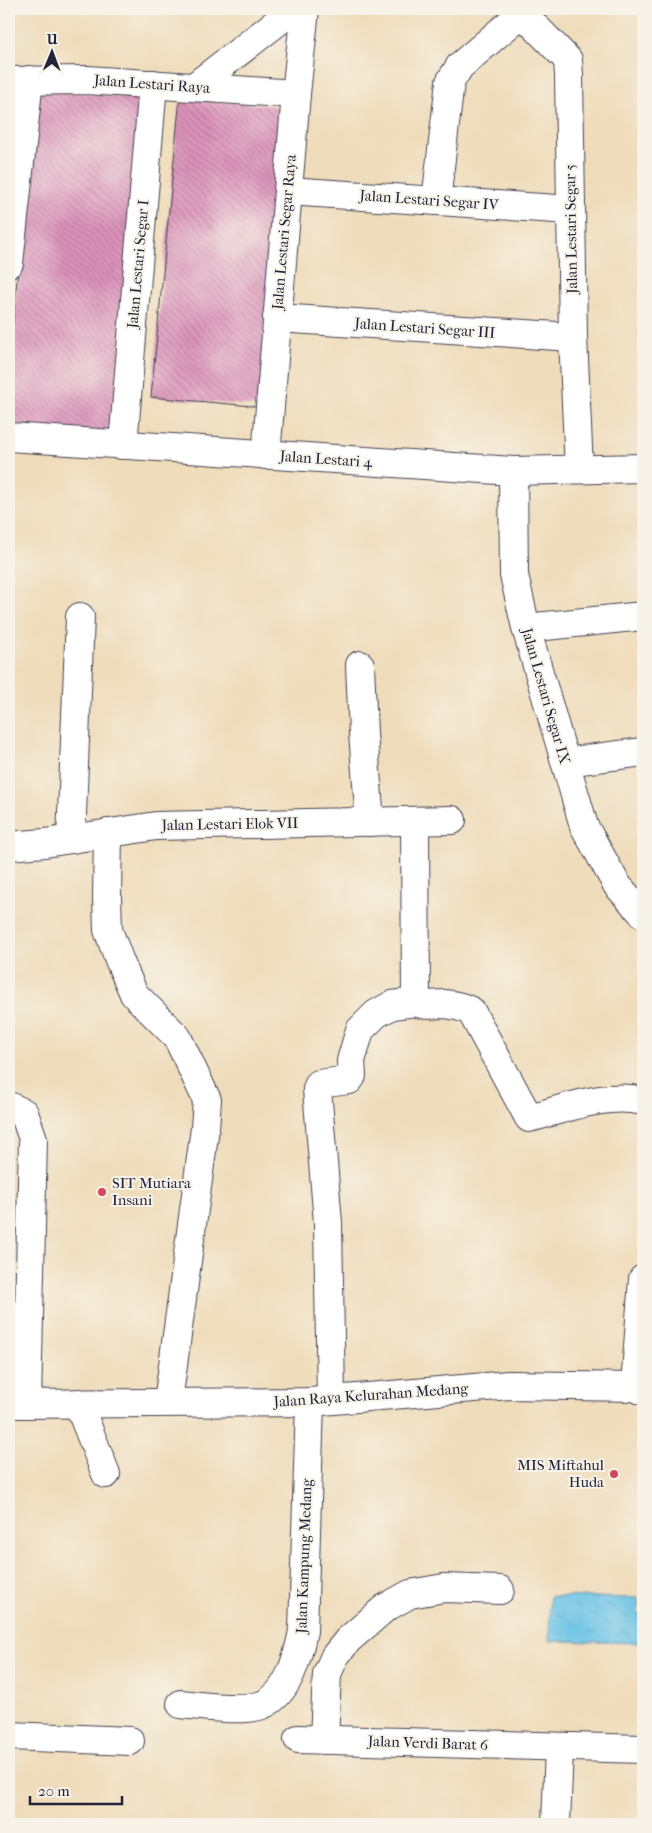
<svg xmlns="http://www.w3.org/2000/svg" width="652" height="1833" font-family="'IM FELL French Canon',serif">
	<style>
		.water { fill: url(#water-ripples); stroke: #467291 }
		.building { fill: url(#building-back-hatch) }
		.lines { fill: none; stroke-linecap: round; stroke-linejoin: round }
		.minor-casing { stroke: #413e4e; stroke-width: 30 }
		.minor { stroke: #fff; stroke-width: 28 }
		.poi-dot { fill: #d1495b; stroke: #f7f3e8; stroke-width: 2 }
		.labels { text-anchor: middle; stroke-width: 4; stroke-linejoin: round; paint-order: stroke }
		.street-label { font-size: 15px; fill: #22223b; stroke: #f7f3e8 }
		.poi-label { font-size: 15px; fill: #22223b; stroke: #f7f3e8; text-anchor: start }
	</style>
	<defs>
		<pattern id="water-ripples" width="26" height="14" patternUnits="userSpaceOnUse" patternTransform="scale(1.25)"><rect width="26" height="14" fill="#69c3e7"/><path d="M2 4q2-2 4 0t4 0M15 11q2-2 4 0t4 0" fill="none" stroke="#5ba7c7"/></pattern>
		<pattern id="building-back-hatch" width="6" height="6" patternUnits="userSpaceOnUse" patternTransform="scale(1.25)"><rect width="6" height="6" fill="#dc92ba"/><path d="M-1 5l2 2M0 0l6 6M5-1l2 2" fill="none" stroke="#b27798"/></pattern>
	</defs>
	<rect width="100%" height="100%" fill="#f7f3e8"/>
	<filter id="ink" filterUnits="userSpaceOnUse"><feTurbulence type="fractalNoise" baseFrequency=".02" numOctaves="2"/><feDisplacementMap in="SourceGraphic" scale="10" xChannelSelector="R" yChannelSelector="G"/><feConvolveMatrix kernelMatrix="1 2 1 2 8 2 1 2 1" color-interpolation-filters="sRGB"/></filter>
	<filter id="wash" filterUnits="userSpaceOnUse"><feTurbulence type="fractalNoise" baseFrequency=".0096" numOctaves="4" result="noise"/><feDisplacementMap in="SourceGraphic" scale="20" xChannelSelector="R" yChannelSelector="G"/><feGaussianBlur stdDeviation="1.12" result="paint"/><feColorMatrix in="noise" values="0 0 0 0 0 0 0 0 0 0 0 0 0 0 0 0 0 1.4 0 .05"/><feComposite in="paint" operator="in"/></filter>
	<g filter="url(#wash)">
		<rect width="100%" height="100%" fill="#efdcba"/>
		<polygon class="water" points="550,1596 638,1598 638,1615 643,1615 643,1643 549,1641"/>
		<g id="blocks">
			<g class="building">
				<polygon points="35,89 148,99 116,435 9,425 9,365"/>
				<polygon points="180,97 292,108 263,407 151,397"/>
			</g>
		</g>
	</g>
	<g filter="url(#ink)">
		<use href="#blocks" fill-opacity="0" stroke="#413e4e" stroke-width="1"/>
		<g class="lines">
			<g class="minor-casing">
				<g id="minor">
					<polyline points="518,9 568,60 569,75 573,337 579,469"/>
					<polyline points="9,81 87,80 296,94"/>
					<polyline points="195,86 294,9"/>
					<polyline points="288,191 571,210"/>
					<polyline points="436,201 450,82 460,66 522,13"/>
					<polyline points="9,263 29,80"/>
					<polyline points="277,318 573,337"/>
					<polyline points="9,437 513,471 643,468"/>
					<polyline points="123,445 153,84"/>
					<polyline points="266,455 296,94 305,9"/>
					<polyline points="513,471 514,575 526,628 584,826 617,885 643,914"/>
					<polyline points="526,628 643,616"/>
					<polyline points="360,665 363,733 370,822"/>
					<polyline points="565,762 643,752"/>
					<path d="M415,821L416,1002C426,1007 433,1004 444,1004C454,1005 463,1007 471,1011L529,1118C565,1109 606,1092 643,1101"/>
					<polyline points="108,833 107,897 108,930 120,962 134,994 177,1037 207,1100 205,1128 168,1402"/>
					<polyline points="71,839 80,617"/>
					<polyline points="9,846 45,843 156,826 452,820"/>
					<polyline points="9,1106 24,1113 33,1139 27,1404"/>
					<polyline points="635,1387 643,1279"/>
					<polyline points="331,1399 328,1223 317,1089 319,1084 349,1080 352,1076 351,1061 360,1030 376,1014 392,1005 416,1002"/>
					<polyline points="78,1403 106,1474"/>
					<polyline points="9,1404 310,1402 509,1385 635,1387 643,1391"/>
					<path d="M181,1704C202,1706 243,1712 262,1705C289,1694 298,1656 303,1631L310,1402"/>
					<polyline points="9,1736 130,1741"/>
					<polyline points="298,1739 643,1749"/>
					<polyline points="324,1740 327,1674 335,1656 348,1640 385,1608 410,1594 444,1588 500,1590"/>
					<polyline points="556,1824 559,1748"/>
				</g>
			</g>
			<use href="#minor" class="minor"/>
		</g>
	</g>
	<g class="poi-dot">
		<circle cx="102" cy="1192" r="5"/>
		<circle cx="614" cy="1474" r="5"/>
	</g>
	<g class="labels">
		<g class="street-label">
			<text transform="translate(152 84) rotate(4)" y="5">Jalan Lestari Raya</text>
			<text transform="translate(429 200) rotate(4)" y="5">Jalan Lestari Segar IV</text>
			<text transform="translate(571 229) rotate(-91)" y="5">Jalan Lestari Segar 5</text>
			<text transform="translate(284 232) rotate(-85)" y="5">Jalan Lestari Segar Raya</text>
			<text transform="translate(138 264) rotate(-85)" y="5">Jalan Lestari Segar I</text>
			<text transform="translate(425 328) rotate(4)" y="5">Jalan Lestari Segar III</text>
			<text transform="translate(326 459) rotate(4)" y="5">Jalan Lestari 4</text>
			<text transform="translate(546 696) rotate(74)" y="5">Jalan Lestari Segar IX</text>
			<text transform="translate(230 824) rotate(-1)" y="5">Jalan Lestari Elok VII</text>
			<text transform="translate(371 1395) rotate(-4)" y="5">Jalan Raya Kelurahan Medang</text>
			<text transform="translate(304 1556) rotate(-88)" y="5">Jalan Kampung Medang</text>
			<text transform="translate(428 1743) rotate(2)" y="5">Jalan Verdi Barat 6</text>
		</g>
		<g class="poi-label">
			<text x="112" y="1188">SIT Mutiara<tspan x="112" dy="17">Insani</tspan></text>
			<text x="604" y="1470" text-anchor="end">MIS Miftahul<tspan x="604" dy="17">Huda</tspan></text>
		</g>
	</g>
	<rect width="652" height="1833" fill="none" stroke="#f7f3e8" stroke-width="30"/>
	<g transform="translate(52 52) rotate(1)" stroke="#f7f3e8" stroke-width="4" paint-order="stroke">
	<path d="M0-4L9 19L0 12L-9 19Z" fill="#22223b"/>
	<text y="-8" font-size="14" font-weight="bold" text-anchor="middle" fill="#22223b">U</text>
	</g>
	<path d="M30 1796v8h92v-8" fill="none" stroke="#22223b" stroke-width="2.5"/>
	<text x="38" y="1796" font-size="15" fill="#22223b" stroke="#f7f3e8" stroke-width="4" paint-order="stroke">20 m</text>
</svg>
